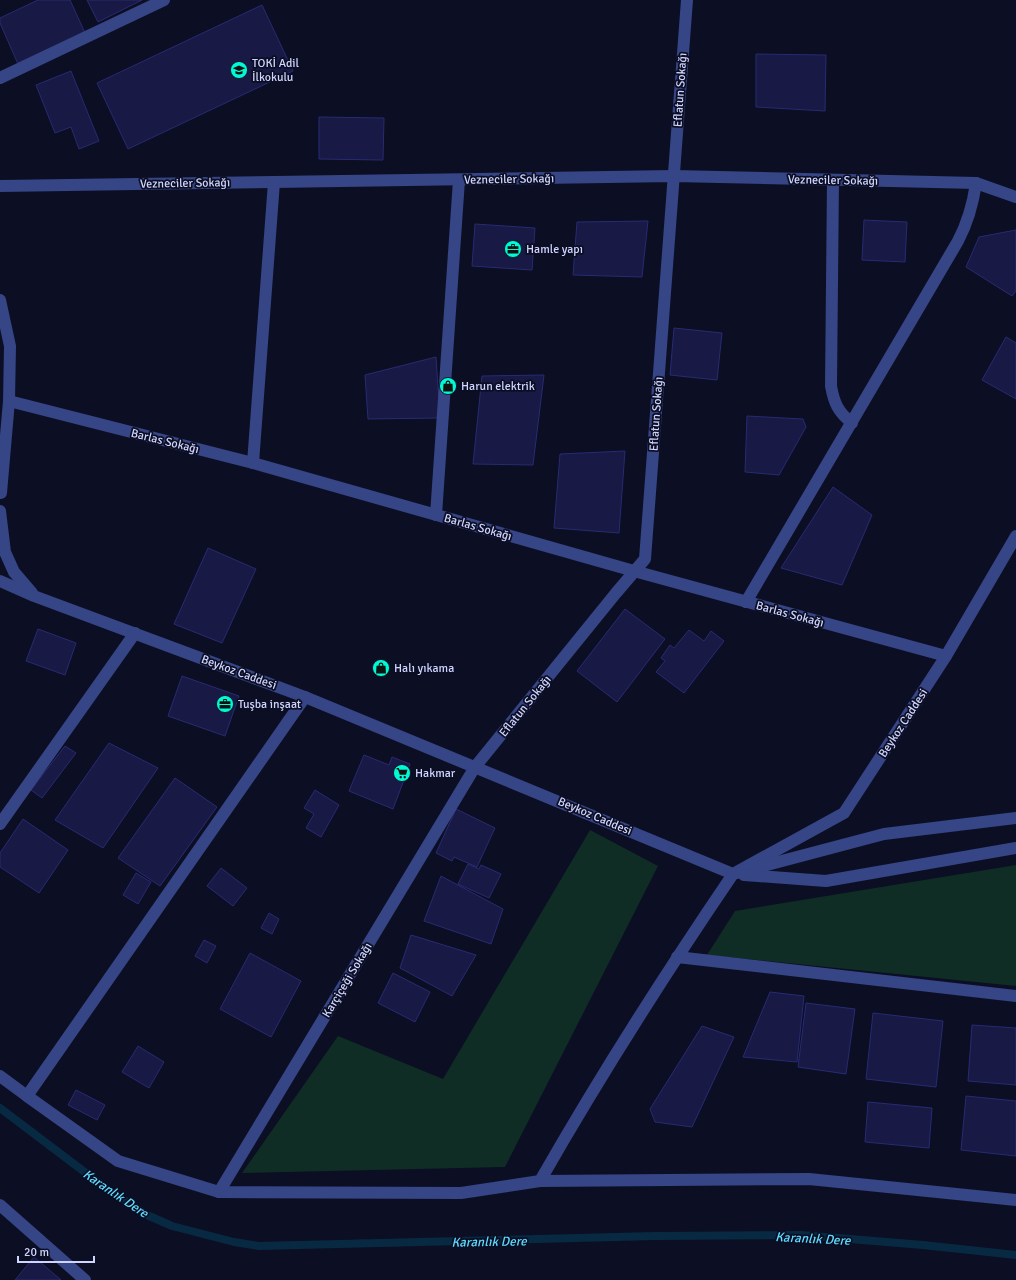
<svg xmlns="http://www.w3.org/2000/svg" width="1016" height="1280" font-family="Signika,sans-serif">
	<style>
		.green { fill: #0f2d25 }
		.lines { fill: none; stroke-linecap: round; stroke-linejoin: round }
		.stream { stroke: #072a42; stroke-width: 8 }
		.building { fill: #181945; stroke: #282b72 }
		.minor { stroke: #354585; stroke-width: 12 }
		.labels { text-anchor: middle; stroke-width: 3.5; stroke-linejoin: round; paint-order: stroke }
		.poi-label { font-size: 12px; fill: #cfd5ff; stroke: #0c0e23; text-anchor: start }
		.street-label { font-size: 12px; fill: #cfd5ff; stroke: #0c0e23 }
		.water-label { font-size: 13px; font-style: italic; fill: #5ddbff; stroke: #0c0e23 }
	</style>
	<rect width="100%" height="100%" fill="#0c0e23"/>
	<g class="green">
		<polygon points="590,830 658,866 505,1167 242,1173 338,1036 443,1079"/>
		<polygon points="1016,865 1016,986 707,955 735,911"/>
	</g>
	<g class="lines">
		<polyline class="stream" points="0,1108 107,1189 147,1215 172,1226 234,1242 259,1246 655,1236 801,1235 923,1245 1016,1255"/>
	</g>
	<g class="building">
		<polygon points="38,0 70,0 86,35 18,64 0,23 0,18"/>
		<polygon points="87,0 142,0 98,22"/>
		<polygon points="262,5 293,71 128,149 97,83"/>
		<polygon points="756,54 826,55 825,111 756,107"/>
		<polygon points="71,71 99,141 79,149 71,127 55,133 36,85"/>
		<polygon points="319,117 384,118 383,160 319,159"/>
		<polygon points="864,220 907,222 905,262 862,260"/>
		<polygon points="648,221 642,277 573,275 577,222"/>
		<polygon points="475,224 535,228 532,270 472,266"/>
		<polygon points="1016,230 1016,291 1012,296 966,267 979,237"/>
		<polygon points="674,328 722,333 717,380 670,375"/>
		<polygon points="1006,337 1016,343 1016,399 982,380"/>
		<polygon points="436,357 440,418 368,419 365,375"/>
		<polygon points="544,375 533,465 473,464 482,376"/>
		<polygon points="747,416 803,419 806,427 779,475 745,472"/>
		<polygon points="625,451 619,533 554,528 560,454"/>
		<polygon points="833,487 872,515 842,585 781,568"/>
		<polygon points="208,548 256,569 222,643 174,624"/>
		<polygon points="625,609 665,639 617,702 577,671"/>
		<polygon points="38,629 76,643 65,675 26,661"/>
		<polygon points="689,630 704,641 711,631 724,641 684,693 656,672 665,661 661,658 670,645 674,648"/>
		<polygon points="182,676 239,696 225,736 168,716"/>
		<polygon points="109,743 158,768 103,848 55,820"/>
		<polygon points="65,746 76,753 42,798 31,790"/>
		<polygon points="364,755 389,765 392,757 410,764 393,809 349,791"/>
		<polygon points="175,778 217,807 160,886 118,858"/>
		<polygon points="315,790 339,805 321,837 306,828 314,814 304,808"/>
		<polygon points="456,809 495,828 477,867 454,857 452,861 436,853"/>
		<polygon points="23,819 68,850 39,893 0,867 0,853"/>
		<polygon points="468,864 479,869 481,865 501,874 489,898 458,884"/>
		<polygon points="221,868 247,888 233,906 207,886"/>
		<polygon points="136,873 151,882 138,904 123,895"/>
		<polygon points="441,876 503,909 491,944 424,921"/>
		<polygon points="269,913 279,919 272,934 261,928"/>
		<polygon points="411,935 476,955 452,996 400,968"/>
		<polygon points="204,940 216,946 207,963 195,956"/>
		<polygon points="250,953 301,981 271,1037 220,1009"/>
		<polygon points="393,973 430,992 415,1022 378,1003"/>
		<polygon points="770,992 804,996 797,1062 743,1057"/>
		<polygon points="806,1003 855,1009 846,1074 798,1067"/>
		<polygon points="873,1013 943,1021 936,1087 866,1079"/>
		<polygon points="972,1025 1016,1028 1016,1085 968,1081"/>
		<polygon points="702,1026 734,1037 692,1127 655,1122 650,1109"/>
		<polygon points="138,1046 164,1062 149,1088 122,1072"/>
		<polygon points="76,1090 105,1105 97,1120 68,1105"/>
		<polygon points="966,1096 1016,1101 1016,1156 961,1150"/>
		<polygon points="868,1102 932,1108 929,1148 865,1142"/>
		<polygon points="34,1257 61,1280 15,1280"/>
	</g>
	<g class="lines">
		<g class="minor">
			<polyline points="0,78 164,0"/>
			<path d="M833,180L831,386C834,403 838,412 852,423"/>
			<polyline points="0,186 274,182 674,176 976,183 1016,197"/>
			<polyline points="0,300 10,346 9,401 1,493"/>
			<polyline points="9,401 253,463 634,571 946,656"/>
			<polyline points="253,463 274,182"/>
			<polyline points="0,511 5,552 14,572 32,593"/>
			<polyline points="436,515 459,180"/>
			<polyline points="0,581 34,596 305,697 733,874 844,813 946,656 1016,536"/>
			<path d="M746,602L958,241C968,222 973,204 976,183"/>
			<path d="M305,697L27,1096L118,1161L219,1192L461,1193L540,1181C600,1076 665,974 733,874L884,834L1016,818"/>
			<polyline points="0,824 135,633"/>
			<polyline points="744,875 826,881 1016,848"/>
			<polyline points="677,957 1016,996"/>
			<polyline points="0,1076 27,1096"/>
			<polyline points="540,1181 809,1179 1016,1200"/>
			<polyline points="219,1192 475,767 616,593 645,559 687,0"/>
			<polyline points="0,1205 85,1280"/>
		</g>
	</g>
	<defs>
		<g id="school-disc" transform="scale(0.9)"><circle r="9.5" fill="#00fad6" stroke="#0c0e23"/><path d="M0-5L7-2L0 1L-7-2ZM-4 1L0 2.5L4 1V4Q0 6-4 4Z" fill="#111"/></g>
		<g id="office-disc" transform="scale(0.9)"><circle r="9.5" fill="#00fad6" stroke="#0c0e23"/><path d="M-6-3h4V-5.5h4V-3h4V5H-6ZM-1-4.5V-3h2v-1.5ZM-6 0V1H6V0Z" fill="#111"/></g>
		<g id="shop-disc" transform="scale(0.9)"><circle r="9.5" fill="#00fad6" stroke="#0c0e23"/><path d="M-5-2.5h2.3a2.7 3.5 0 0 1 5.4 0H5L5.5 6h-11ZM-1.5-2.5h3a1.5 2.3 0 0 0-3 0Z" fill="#111"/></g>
		<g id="supermarket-disc" transform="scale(0.9)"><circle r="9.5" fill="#00fad6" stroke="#0c0e23"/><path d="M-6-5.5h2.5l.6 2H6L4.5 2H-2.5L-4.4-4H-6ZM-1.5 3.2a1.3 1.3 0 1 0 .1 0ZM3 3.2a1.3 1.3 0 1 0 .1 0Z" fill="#111"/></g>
	</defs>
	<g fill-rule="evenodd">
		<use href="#school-disc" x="239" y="70"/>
		<use href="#office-disc" x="513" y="249"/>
		<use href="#shop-disc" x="448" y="386"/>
		<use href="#shop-disc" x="381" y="668"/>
		<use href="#office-disc" x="225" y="704"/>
		<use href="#supermarket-disc" x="402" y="773"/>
	</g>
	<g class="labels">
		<g class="poi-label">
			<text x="252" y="67">TOKİ Adil<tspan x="252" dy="14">İlkokulu</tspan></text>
			<text x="526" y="253">Hamle yapı</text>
			<text x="461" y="390">Harun elektrik</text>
			<text x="394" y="672">Halı yıkama</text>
			<text x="238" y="708">Tuşba inşaat</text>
			<text x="415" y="777">Hakmar</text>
		</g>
		<g class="street-label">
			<text transform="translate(680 90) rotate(-86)" y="4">Eflatun Sokağı</text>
			<text transform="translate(509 179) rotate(-1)" y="4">Vezneciler Sokağı</text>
			<text transform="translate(833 180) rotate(1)" y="4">Vezneciler Sokağı</text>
			<text transform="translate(185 183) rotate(-1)" y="4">Vezneciler Sokağı</text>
			<text transform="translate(656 414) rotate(-86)" y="4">Eflatun Sokağı</text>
			<text transform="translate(165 441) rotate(14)" y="4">Barlas Sokağı</text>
			<text transform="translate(478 527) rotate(16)" y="4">Barlas Sokağı</text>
			<text transform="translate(790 614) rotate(15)" y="4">Barlas Sokağı</text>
			<text transform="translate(239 672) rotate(20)" y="4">Beykoz Caddesi</text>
			<text transform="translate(525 706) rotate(-51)" y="4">Eflatun Sokağı</text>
			<text transform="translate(903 723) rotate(-57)" y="4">Beykoz Caddesi</text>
			<text transform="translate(595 816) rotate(23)" y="4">Beykoz Caddesi</text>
			<text transform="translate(347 980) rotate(-59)" y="4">Karçiçeği Sokağı</text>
		</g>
		<g class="water-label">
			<text transform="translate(116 1193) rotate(34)" y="5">Karanlık Dere</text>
			<text transform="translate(813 1238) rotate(3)" y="5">Karanlık Dere</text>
			<text transform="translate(489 1241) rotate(-1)" y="5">Karanlık Dere</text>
		</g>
	</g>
	<path d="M18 1256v6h76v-6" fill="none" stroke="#cfd5ff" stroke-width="2"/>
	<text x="24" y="1256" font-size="12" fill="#cfd5ff" stroke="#0c0e23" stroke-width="3" paint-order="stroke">20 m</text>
</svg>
